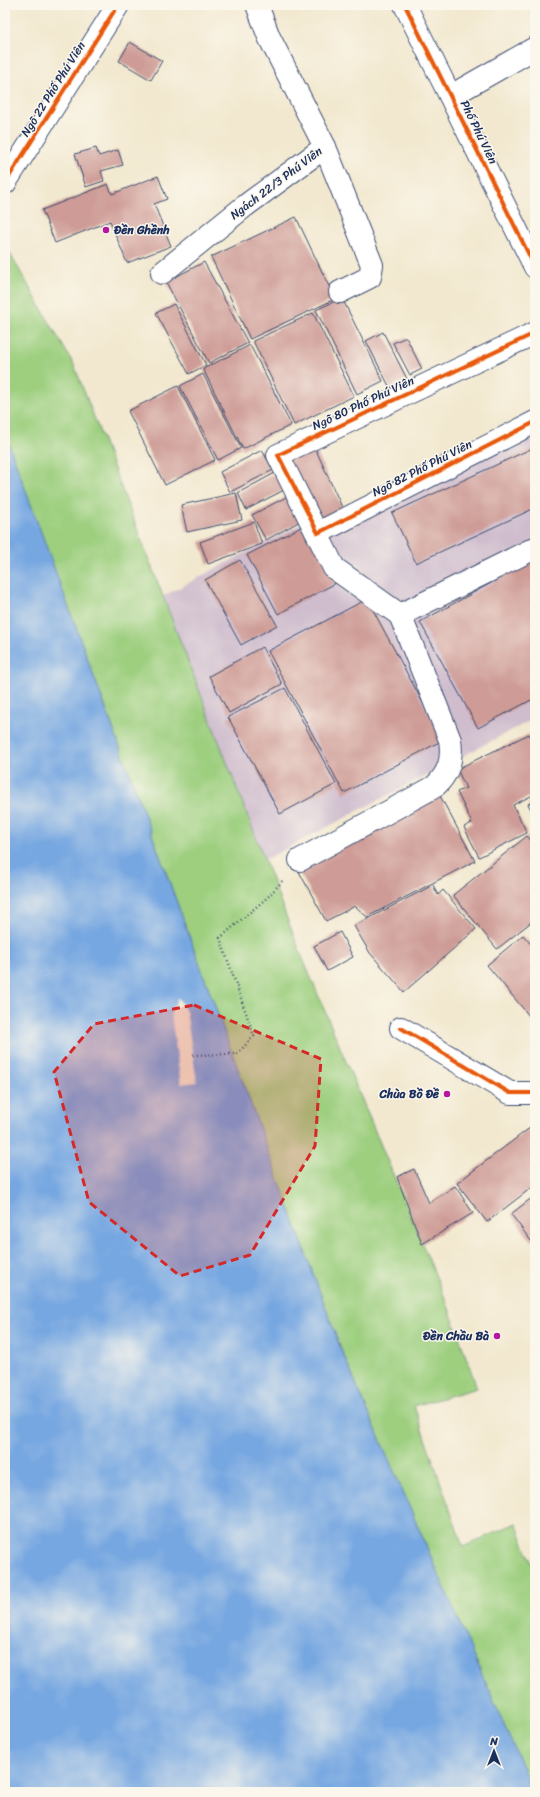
<svg xmlns="http://www.w3.org/2000/svg" width="540" height="1797" font-family="Sriracha,sans-serif">
	<style>
		.industrial { fill: #cfbdce }
		.green { fill: #9dcf7f; stroke: #5c7f6e }
		.water { fill: #77a7e1; stroke: #496ba0 }
		.pier { fill: #f2e8cf }
		.building { fill: #ce9b96 }
		.lines { fill: none; stroke-linecap: round; stroke-linejoin: round }
		.minor-casing { stroke: #3b4b6f; stroke-width: 24 }
		.path { stroke: #3b4b6f; stroke-width: 2.5; stroke-dasharray: 1 3; stroke-linecap: butt }
		.minor { stroke: #fff; stroke-width: 22 }
		.cycleway-casing { stroke: #fbf7ec; stroke-width: 6 }
		.cycleway { stroke: #e8590c; stroke-width: 4 }
		.marked { fill: #d62828; fill-opacity: 0.2; stroke: #d62828; stroke-width: 3; stroke-dasharray: 8 5; stroke-linejoin: round }
		.poi-dot { fill: #b5179e; stroke: #fbf7ec; stroke-width: 1.5 }
		.labels { text-anchor: middle; stroke-width: 3; stroke-linejoin: round; paint-order: stroke }
		.street-label { font-size: 12px; fill: #1b2f5e; stroke: #fbf7ec }
		.poi-label { font-size: 12px; font-weight: bold; fill: #1b2f5e; stroke: #fbf7ec; text-anchor: end }
	</style>
	<rect width="100%" height="100%" fill="#fbf7ec"/>
	<filter id="ink" filterUnits="userSpaceOnUse"><feTurbulence type="fractalNoise" baseFrequency=".025" numOctaves="2"/><feDisplacementMap in="SourceGraphic" scale="8" xChannelSelector="R" yChannelSelector="G"/><feConvolveMatrix kernelMatrix="1 2 1 2 8 2 1 2 1" color-interpolation-filters="sRGB"/></filter>
	<filter id="wash" filterUnits="userSpaceOnUse"><feTurbulence type="fractalNoise" baseFrequency=".012" numOctaves="4" result="noise"/><feDisplacementMap in="SourceGraphic" scale="16" xChannelSelector="R" yChannelSelector="G"/><feGaussianBlur stdDeviation="0.9" result="paint"/><feColorMatrix in="noise" values="0 0 0 0 0 0 0 0 0 0 0 0 0 0 0 0 0 1.4 0 .05"/><feComposite in="paint" operator="in"/></filter>
	<g filter="url(#wash)">
		<rect width="100%" height="100%" fill="#f2e8cf"/>
		<polygon class="industrial" points="535,425 535,718 253,866 156,600 306,521 315,537"/>
		<polygon class="green" points="5,245 74,365 298,947 447,1303 477,1388 414,1406 463,1547 516,1523 535,1572 535,1779 529,1783 340,1347 5,434"/>
		<polygon class="water" points="5,434 340,1347 533,1792 5,1792"/>
		<polygon class="pier" points="178,997 186,1012 197,1082 181,1084 171,1014"/>
		<g id="blocks">
			<g class="building">
				<polygon points="130,42 162,61 151,80 119,61"/>
				<polygon points="96,148 99,156 118,150 123,165 101,171 104,181 86,187 75,154"/>
				<polygon points="158,176 167,199 154,204 171,246 127,263 110,221 55,243 42,210 108,184 112,194"/>
				<polygon points="296,217 335,299 250,339 211,257"/>
				<polygon points="204,262 248,343 209,363 166,282"/>
				<polygon points="342,298 383,381 357,394 316,310"/>
				<polygon points="174,304 206,365 189,374 156,313"/>
				<polygon points="313,313 354,396 294,425 253,341"/>
				<polygon points="383,332 407,379 390,388 366,341"/>
				<polygon points="406,337 422,369 410,375 393,343"/>
				<polygon points="250,345 291,425 243,449 203,369"/>
				<polygon points="203,374 241,448 218,460 180,386"/>
				<polygon points="178,386 215,460 165,485 128,411"/>
				<polygon points="535,447 535,508 416,563 392,513"/>
				<polygon points="315,448 346,516 320,527 289,460"/>
				<polygon points="262,450 273,470 230,492 220,472"/>
				<polygon points="275,473 284,490 246,510 238,493"/>
				<polygon points="236,493 242,520 187,532 181,505"/>
				<polygon points="290,495 304,519 266,540 252,515"/>
				<polygon points="254,522 262,544 208,564 200,542"/>
				<polygon points="305,525 336,583 278,614 247,555"/>
				<polygon points="535,559 535,698 478,728 420,622"/>
				<polygon points="240,560 277,625 241,645 205,580"/>
				<polygon points="367,599 443,740 344,793 268,651"/>
				<polygon points="262,647 282,684 229,713 209,676"/>
				<polygon points="285,688 336,784 280,814 228,717"/>
				<polygon points="529,734 535,746 535,794 513,805 527,833 479,857 464,827 472,823 457,792 466,788 457,769"/>
				<polygon points="439,794 475,861 367,917 355,906 326,921 297,868"/>
				<polygon points="535,800 535,817 528,804"/>
				<polygon points="527,836 535,845 535,919 497,949 453,895"/>
				<polygon points="433,885 438,895 443,890 476,929 404,992 370,953 354,926"/>
				<polygon points="340,932 353,957 327,971 314,946"/>
				<polygon points="523,935 535,949 535,1023 487,965"/>
				<polygon points="535,1124 535,1185 487,1222 457,1183"/>
				<polygon points="414,1169 429,1203 455,1186 473,1213 422,1244 397,1177"/>
				<polygon points="533,1197 535,1200 535,1238 531,1241 511,1214"/>
			</g>
		</g>
	</g>
	<g filter="url(#ink)">
		<use href="#blocks" fill-opacity="0" stroke="#3b4b6f" stroke-width="1"/>
		<g class="lines">
			<g class="minor-casing">
				<g id="minor">
					<polyline points="405,5 535,267"/>
					<polyline points="463,89 535,48"/>
					<polyline points="325,147 372,265 370,277 340,292"/>
					<polyline points="5,183 118,5"/>
					<polyline points="162,273 245,206 325,147 269,37 257,5"/>
					<polyline points="535,333 278,455 334,568 400,615 535,548"/>
					<polyline points="318,533 535,422"/>
					<path d="M300,860L434,787C449,774 453,759 450,740L400,615"/>
					<polyline points="401,1028 510,1093 535,1093"/>
				</g>
			</g>
			<polyline class="path" points="193,1055 237,1054 254,1036 220,938 269,896 284,879"/>
			<use href="#minor" class="minor"/>
			<g class="cycleway-casing">
				<g id="cycleway">
					<polyline points="405,5 535,267"/>
					<polyline points="5,183 118,5"/>
					<polyline points="535,333 278,455 318,533 535,422"/>
					<polyline points="401,1028 510,1093 535,1093"/>
				</g>
			</g>
			<use href="#cycleway" class="cycleway"/>
		</g>
	</g>
	<path class="marked" d="M194,1005L321,1059L315,1146L250,1255L180,1276L89,1202L54,1072L94,1024Z"/>
	<g class="poi-dot">
		<circle cx="106" cy="230" r="4"/>
		<circle cx="447" cy="1094" r="4"/>
		<circle cx="497" cy="1336" r="4"/>
	</g>
	<g class="labels">
		<g class="street-label">
			<text transform="translate(53 89) rotate(-58)" y="4">Ngõ 22 Phố Phú Viên</text>
			<text transform="translate(479 132) rotate(64)" y="4">Phố Phú Viên</text>
			<text transform="translate(276 183) rotate(-37)" y="4">Ngách 22/3 Phú Viên</text>
			<text transform="translate(363 403) rotate(-25)" y="4">Ngõ 80 Phố Phú Viên</text>
			<text transform="translate(422 468) rotate(-27)" y="4">Ngõ 82 Phố Phú Viên</text>
		</g>
		<g class="poi-label">
			<text x="114" y="234" text-anchor="start">Đền Ghềnh</text>
			<text x="439" y="1098">Chùa Bồ Đề</text>
			<text x="489" y="1340">Đền Chầu Bà</text>
		</g>
	</g>
	<rect width="540" height="1797" fill="none" stroke="#fbf7ec" stroke-width="20"/>
	<g transform="translate(494 1751)" stroke="#fbf7ec" stroke-width="3" paint-order="stroke">
	<path d="M0-3L7 15L0 10L-7 15Z" fill="#1b2f5e"/>
	<text y="-6" font-size="11" font-weight="bold" text-anchor="middle" fill="#1b2f5e">N</text>
	</g>
</svg>
